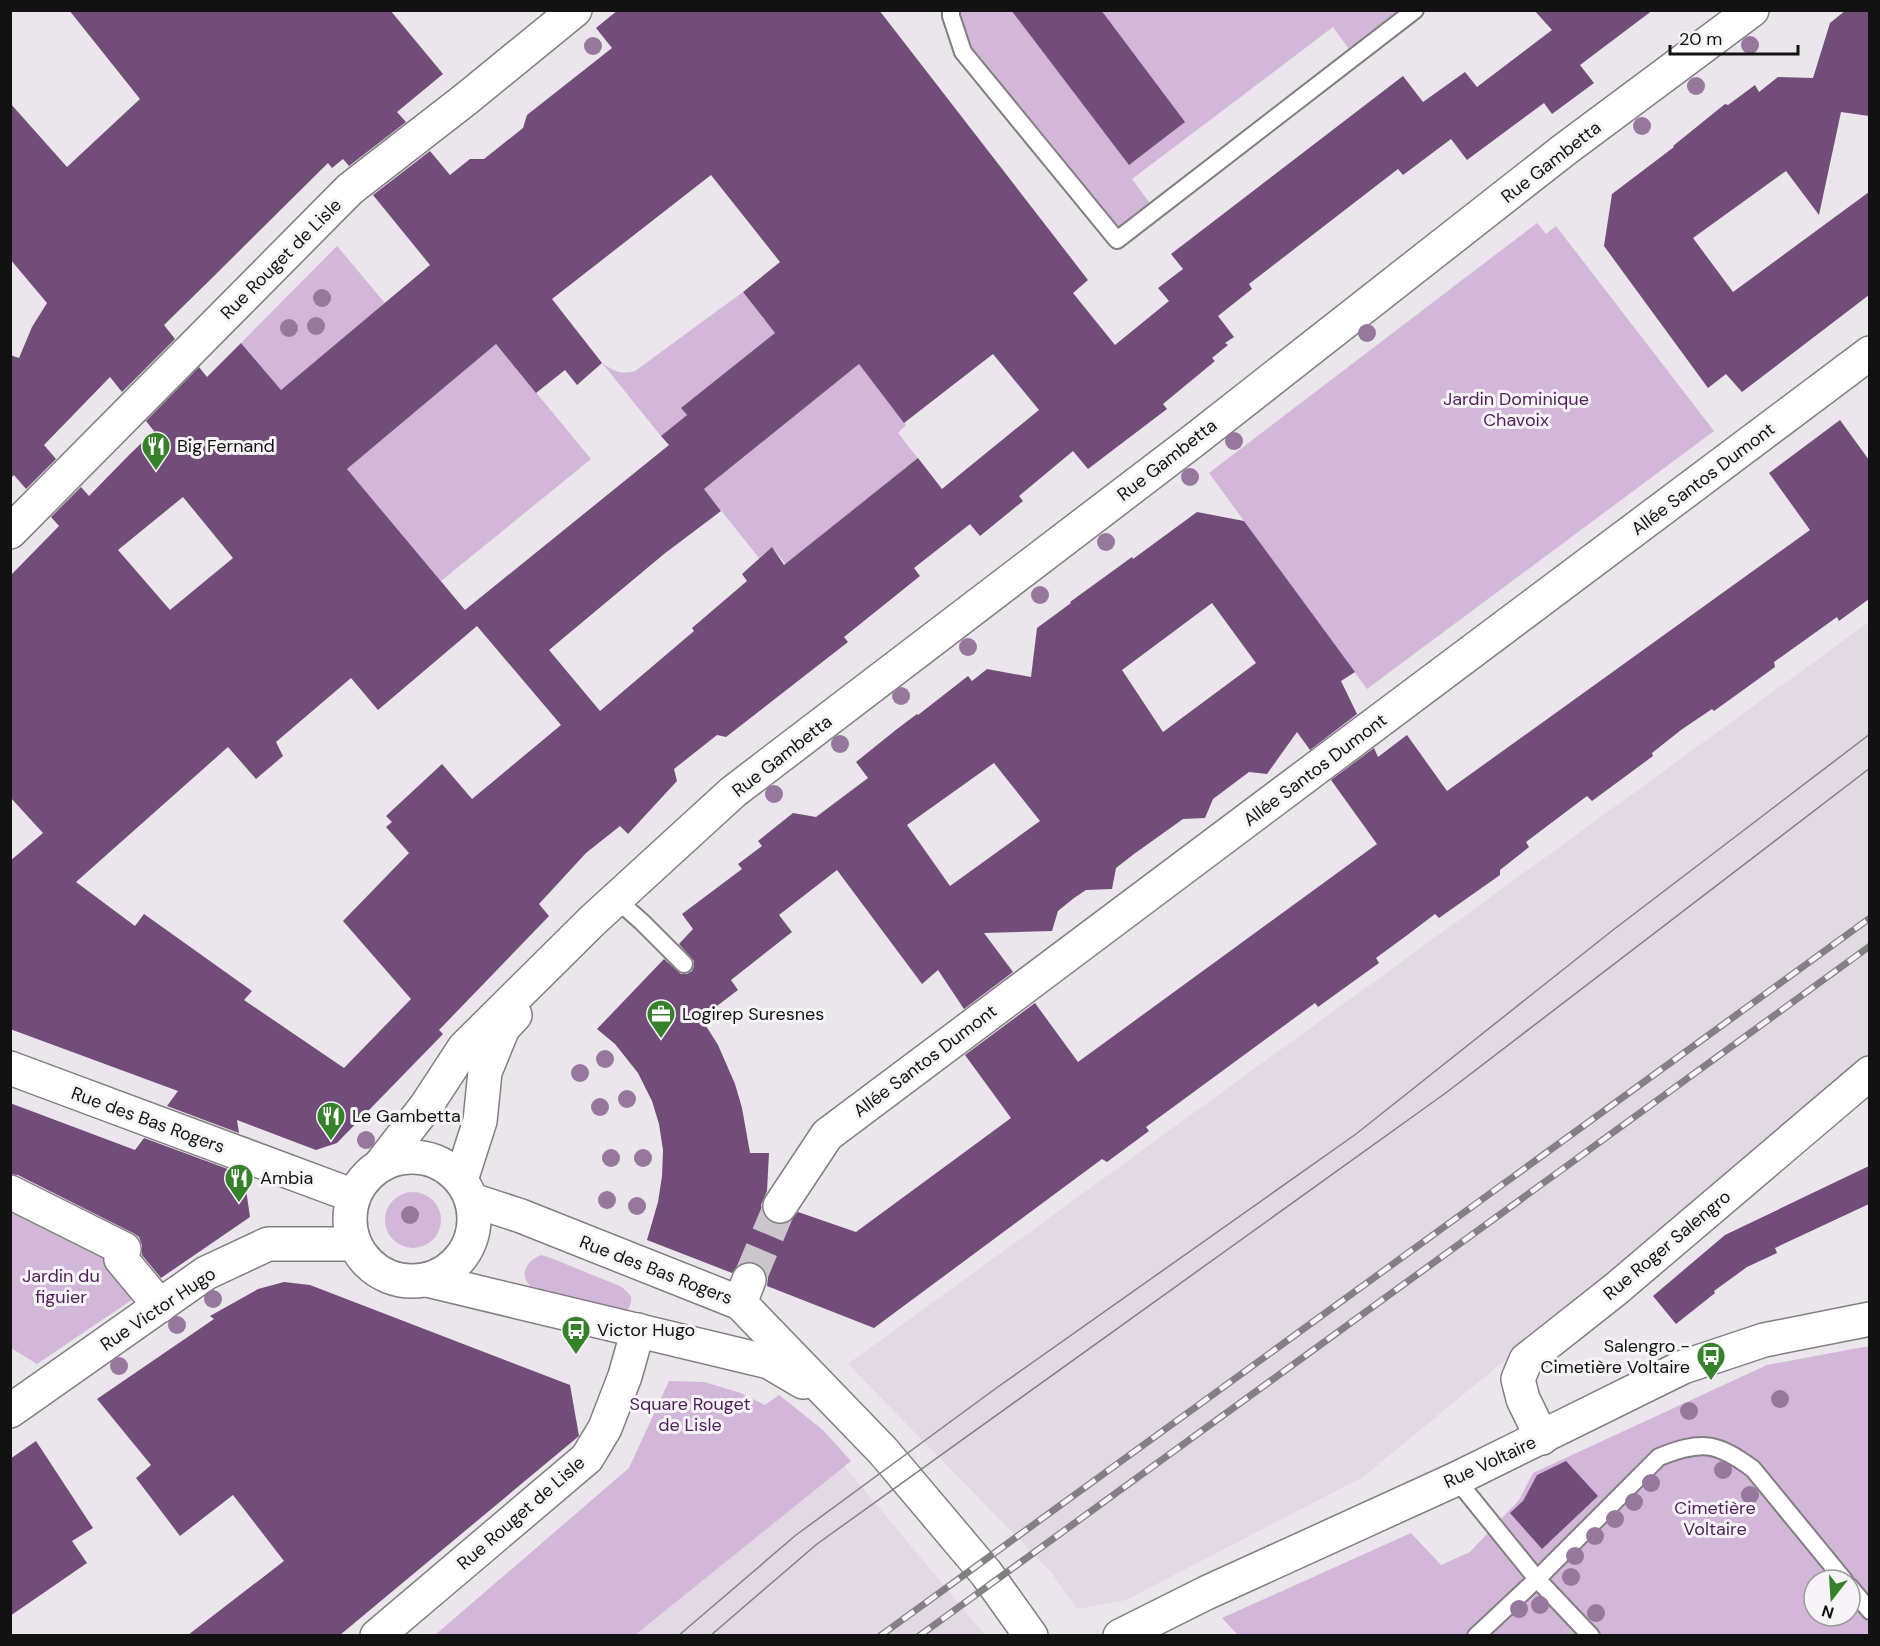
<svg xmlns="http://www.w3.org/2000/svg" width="1880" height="1646" font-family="'DM Sans',sans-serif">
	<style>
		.built { fill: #e2d9e4 }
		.green { fill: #d3b7d8; fill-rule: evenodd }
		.building { fill: #724d79; fill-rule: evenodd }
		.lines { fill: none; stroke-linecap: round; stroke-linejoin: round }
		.street-tunnel { stroke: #cac6cb; stroke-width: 33; stroke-dasharray: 33 16; stroke-linecap: butt }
		.lane-casing { stroke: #827e82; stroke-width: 20 }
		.street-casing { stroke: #827e82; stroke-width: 36 }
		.secondary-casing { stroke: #827e82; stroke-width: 36 }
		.lane { stroke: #fff; stroke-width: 16 }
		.street { stroke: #fff; stroke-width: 33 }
		.secondary { stroke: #fff; stroke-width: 33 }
		.tram { stroke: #828083; stroke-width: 1.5 }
		.rail-casing { stroke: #828083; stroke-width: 7 }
		.rail { stroke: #f7f4f8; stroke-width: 4.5; stroke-dasharray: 14; stroke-linecap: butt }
		.tree { fill: #95789b }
		.labels { text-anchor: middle; stroke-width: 6; stroke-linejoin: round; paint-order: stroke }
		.street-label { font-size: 18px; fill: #131213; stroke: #f7f4f8 }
		.park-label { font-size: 18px; fill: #501e59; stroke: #f7f4f8 }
		.poi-label { font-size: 18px; fill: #131213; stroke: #f7f4f8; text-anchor: start }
	</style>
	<rect width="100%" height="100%" fill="#eae6eb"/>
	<g class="built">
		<polygon points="1869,622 1869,1061 1363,1477 1126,1600 1077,1609 1051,1572 848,1364"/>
		<polygon points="836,1456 985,1635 468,1636"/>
	</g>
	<g class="green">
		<polygon points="951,10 1415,11 1354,56 1333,27 1132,179 1155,210 1117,240 963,52"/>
		<polygon points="1537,223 1546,234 1556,226 1714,431 1367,689 1209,473"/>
		<polygon points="337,246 385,303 281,390 241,343"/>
		<path d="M802,291L785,325L682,408L687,415L661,436L602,363C613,371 622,375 635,371L743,292L765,321Z"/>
		<polygon points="496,344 591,459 441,581 347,469"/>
		<path d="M859,364L906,425L898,433L920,461C873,493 829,528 787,566L772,547L759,558L704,489Z"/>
		<circle cx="413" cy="1220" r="28"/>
		<polygon points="10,1203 105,1252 139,1295 37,1364 11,1348"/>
		<path d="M541,1255L551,1258L622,1287L631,1296C632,1303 630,1307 625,1313L537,1293C520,1280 520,1264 541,1255Z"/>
		<path d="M1869,1346V1635L1239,1636L1222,1618L1411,1533L1441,1565L1470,1552L1519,1500L1533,1473L1767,1365ZM1814,1580H1850V1616H1814Z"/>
		<polygon points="669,1381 704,1382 741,1393 765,1405 779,1395 823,1430 851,1461 635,1635 435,1635 629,1468"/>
	</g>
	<g class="building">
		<polygon points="69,10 390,10 443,74 397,112 406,122 349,166 343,159 332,168 328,163 213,277 164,325 175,339 122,392 110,377 44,445 56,459 26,489 14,475 10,479 10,355 19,358 32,327 47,303 10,259 10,103 67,167 140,99"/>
		<path d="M618,10H879L1088,280L1073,293L1115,345L1169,301L1158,288L1183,269L1171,254L1403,76L1423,102L1465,72L1477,87L1552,30L1534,10H1653L1580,65L1594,83L1552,114L1544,103L1467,160L1451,139L1403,175L1398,169L1249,284L1252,289L1218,316L1234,337L1225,343L1228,345L1212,358L1215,361L1163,404L1167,409L1088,469L1073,451L1019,496L1023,501L980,536L970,524L914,568L920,576L844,637L848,642L726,737L717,735L674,769L677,781L628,834L620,826L586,853L539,904L549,916L439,1030L443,1034L337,1143L316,1150L237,1120L239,1133L167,1106L178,1091L10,1029V861L43,833L10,797V576L59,526L51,517L81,487L89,496L130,454L154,431L146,421L199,367L207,377L241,343L281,390L430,265L373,195L430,151L450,175L470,159H484L523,128L527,115L612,48L596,28ZM711,175L780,262L743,292L775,333L681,408L687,415L661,436L669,445L465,610L347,469L496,344L536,393L565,370L577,385L602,363L552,299ZM993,354L1039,410L942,489L918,458L784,565L772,547L742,574L747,581L692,628L694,631L600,711L549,650L664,554L721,511L704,489L859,364L904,423ZM183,497L233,558L170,610L118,550ZM477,626L561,725L472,799L442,764L386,816L392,822L386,827L409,853L343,921L411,999L344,1068L244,1000L252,991L144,914L135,926L76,882L228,747L256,779L283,756L276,742L351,678L378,710Z"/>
		<polygon points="1011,10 1101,10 1185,122 1129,165"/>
		<polygon points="1846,10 1869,10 1869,116 1841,112 1819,215 1786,171 1693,238 1733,292 1869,192 1869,295 1742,392 1726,374 1708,388 1604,246 1612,194 1674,147 1673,146 1725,104 1728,105 1755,85 1759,92 1778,77 1813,78 1830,23"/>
		<path d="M1840,420L1869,460V599L1839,621L1837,617L1774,662L1775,667L1714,711L1712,709L1681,730L1652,753L1653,756L1592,801L1587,796L1526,842L1529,847L1500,870V875L1439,918L1435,914L1406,936L1376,958L1379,963L1318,1007L1315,1003L1146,1127L1149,1131L1107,1162L1102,1159L874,1328L767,1286L768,1278L764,1269L755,1262H746L738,1265L732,1273L647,1240L658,1202L662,1176L663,1150L659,1124L652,1101L638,1073L615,1044L597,1029L664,959L681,974H687L692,971L694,966V961L679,944L693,929L682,914L742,869L738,864L762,846L758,841L793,813L816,817L868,778L856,762L897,729L917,714L918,715L968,676L972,681L987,669L1031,677L1037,628L1071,603L1070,602L1132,557L1133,559L1197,512L1244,521L1355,672L1341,681L1357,714L1310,750L1297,732L1267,774L1249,772L1213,799L1205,818L1183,819L1134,854L1116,868L1112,889L1086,890L1074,898L1058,911L1052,931L984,933L1013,972L964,1009L938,970L922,984L837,870L779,915L792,932L731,980L738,990L701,1018L718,1045L735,1084L742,1108L750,1153H769L767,1191L761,1205L764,1215L770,1222L779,1225L788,1223L798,1212L856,1232L1011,1118L965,1055L1035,1003L1078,1062L1377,844L1331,780L1374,748L1378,757L1407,735L1447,791L1810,530L1769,473ZM1212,603L1256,663L1163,732L1122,670ZM994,763L1040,821L950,886L907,825Z"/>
		<polygon points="10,1103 135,1150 144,1138 244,1175 250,1217 161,1278 142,1255 142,1245 139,1237 133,1233 18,1175 10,1174"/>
		<polygon points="1869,1166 1869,1204 1775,1248 1777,1253 1747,1267 1714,1291 1715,1293 1676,1324 1653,1296 1725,1235"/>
		<polygon points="284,1282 310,1285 570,1385 579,1436 340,1635 188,1635 284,1561 233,1495 180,1536 136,1478 151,1465 97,1399 214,1319 210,1316 258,1289"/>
		<polygon points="36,1441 93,1528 72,1541 87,1563 10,1616 10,1459"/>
		<polygon points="1566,1461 1598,1496 1542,1549 1510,1513 1523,1501 1537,1475"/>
	</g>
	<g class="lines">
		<polyline class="street-tunnel" points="749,1280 780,1206"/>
		<g class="lane-casing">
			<g id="lane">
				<polyline points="951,10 951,16 963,52 1117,240 1415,10"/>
				<polyline points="616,899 642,922 684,964"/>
				<polyline points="1456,1479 1537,1579 1476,1636"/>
				<polyline points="1850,1587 1870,1611"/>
				<path d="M1591,1636L1537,1579L1659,1457C1701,1440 1717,1442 1753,1469L1844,1580"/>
			</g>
		</g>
		<g class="street-casing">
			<g id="street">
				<polyline points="10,532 350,189 466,99 575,10"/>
				<polyline points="381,1164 426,1106 464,1048 592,921 733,792 1193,441 1564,150 1752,10"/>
				<polyline points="461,1180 480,1121 485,1072 503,1028 515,1015"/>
				<polyline points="10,1192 124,1249 121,1259 160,1306"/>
				<polyline points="780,1206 827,1135 1870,353"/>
				<polyline points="740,1303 749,1280"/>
				<polyline points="10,1411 206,1273 268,1244 354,1244"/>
				<polyline points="1542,1438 1523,1399 1518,1379 1526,1360 1616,1289 1870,1073"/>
				<polyline points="377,1636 587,1458 605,1428 625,1376 638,1330"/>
				<polyline points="1120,1636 1206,1593 1456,1479 1683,1367 1764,1340 1870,1319"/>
			</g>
		</g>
		<g class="secondary-casing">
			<g id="secondary">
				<polyline points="10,1068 354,1196"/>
				<circle cx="412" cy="1219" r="62"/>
				<polyline points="472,1200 521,1216 740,1303 883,1451 986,1573 1031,1636"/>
				<polyline points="427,1280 769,1362 803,1382"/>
			</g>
		</g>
		<use href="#lane" class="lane"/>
		<use href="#street" class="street"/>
		<use href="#secondary" class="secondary"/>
		<g class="tram">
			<polyline points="678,1636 796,1535 995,1389 1356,1134 1613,930 1870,734"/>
			<polyline points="710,1636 817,1544 1447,1092 1870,768"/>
		</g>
		<g class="rail-casing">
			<g id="rail">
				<polyline points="880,1636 1870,918"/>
				<polyline points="919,1636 1870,946"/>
			</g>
		</g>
		<use href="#rail" class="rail"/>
	</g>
	<g class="tree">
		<circle cx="1750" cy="45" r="9"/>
		<circle cx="593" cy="46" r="9"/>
		<circle cx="1696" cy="86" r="9"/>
		<circle cx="1642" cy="126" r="9"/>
		<circle cx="322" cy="298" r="9"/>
		<circle cx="316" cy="326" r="9"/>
		<circle cx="289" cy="328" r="9"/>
		<circle cx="1367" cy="333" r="9"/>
		<circle cx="1234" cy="441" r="9"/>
		<circle cx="1190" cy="477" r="9"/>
		<circle cx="1106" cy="542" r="9"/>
		<circle cx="1040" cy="595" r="9"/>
		<circle cx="968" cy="647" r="9"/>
		<circle cx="901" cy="696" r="9"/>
		<circle cx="840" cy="744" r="9"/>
		<circle cx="774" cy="794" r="9"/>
		<circle cx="605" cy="1059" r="9"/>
		<circle cx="580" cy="1073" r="9"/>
		<circle cx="627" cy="1099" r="9"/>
		<circle cx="600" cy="1107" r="9"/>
		<circle cx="366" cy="1140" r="9"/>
		<circle cx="611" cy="1158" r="9"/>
		<circle cx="643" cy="1158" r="9"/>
		<circle cx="607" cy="1200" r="9"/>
		<circle cx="637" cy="1206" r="9"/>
		<circle cx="410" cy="1215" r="9"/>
		<circle cx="213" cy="1299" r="9"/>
		<circle cx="177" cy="1325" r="9"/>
		<circle cx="119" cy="1366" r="9"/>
		<circle cx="1780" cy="1399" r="9"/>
		<circle cx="1689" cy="1411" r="9"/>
		<circle cx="1723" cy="1470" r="9"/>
		<circle cx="1651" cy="1483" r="9"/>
		<circle cx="1750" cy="1495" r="9"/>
		<circle cx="1634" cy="1502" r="9"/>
		<circle cx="1615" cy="1519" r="9"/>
		<circle cx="1595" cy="1536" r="9"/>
		<circle cx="1575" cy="1556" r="9"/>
		<circle cx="1571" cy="1577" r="9"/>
		<circle cx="1540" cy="1605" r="9"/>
		<circle cx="1519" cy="1609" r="9"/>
		<circle cx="1596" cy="1613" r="9"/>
	</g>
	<defs>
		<g id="restaurant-pin" transform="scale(1.5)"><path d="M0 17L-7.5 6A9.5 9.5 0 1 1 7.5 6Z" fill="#35822a" stroke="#f7f4f8"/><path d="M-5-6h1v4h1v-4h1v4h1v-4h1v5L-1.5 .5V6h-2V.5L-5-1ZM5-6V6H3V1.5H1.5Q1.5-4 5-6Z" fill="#fff"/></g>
		<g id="office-pin" transform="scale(1.5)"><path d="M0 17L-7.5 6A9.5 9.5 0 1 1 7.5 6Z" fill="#35822a" stroke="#f7f4f8"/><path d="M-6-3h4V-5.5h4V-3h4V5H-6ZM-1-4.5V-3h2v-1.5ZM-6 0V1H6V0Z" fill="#fff"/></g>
		<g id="bus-pin" transform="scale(1.5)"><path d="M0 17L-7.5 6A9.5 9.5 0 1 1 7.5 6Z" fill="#35822a" stroke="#f7f4f8"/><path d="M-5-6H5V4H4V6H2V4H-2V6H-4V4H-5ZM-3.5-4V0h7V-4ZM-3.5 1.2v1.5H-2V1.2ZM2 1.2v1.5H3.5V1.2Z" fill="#fff"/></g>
	</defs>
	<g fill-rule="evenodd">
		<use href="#restaurant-pin" x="156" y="446"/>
		<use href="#office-pin" x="661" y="1014"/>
		<use href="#restaurant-pin" x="331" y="1116"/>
		<use href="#restaurant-pin" x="239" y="1178"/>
		<use href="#bus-pin" x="576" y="1330"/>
		<use href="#bus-pin" x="1711" y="1356"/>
	</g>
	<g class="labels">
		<g class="street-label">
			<text transform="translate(1551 162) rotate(-38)" y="6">Rue Gambetta</text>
			<text transform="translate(281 259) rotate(-45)" y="6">Rue Rouget de Lisle</text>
			<text transform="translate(1167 460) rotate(-38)" y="6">Rue Gambetta</text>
			<text transform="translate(1703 479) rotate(-37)" y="6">Allée Santos Dumont</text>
			<text transform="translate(782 756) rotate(-38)" y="6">Rue Gambetta</text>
			<text transform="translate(1315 770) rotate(-37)" y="6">Allée Santos Dumont</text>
			<text transform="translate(925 1061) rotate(-37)" y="6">Allée Santos Dumont</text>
			<text transform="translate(148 1120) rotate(20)" y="6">Rue des Bas Rogers</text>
			<text transform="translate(1667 1245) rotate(-40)" y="6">Rue Roger Salengro</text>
			<text transform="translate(656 1270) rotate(21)" y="6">Rue des Bas Rogers</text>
			<text transform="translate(158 1309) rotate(-34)" y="6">Rue Victor Hugo</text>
			<text transform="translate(1490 1462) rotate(-25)" y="6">Rue Voltaire</text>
			<text transform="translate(521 1513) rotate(-41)" y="6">Rue Rouget de Lisle</text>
		</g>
		<g class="park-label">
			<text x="1516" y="405">Jardin Dominique<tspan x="1516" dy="21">Chavoix</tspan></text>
			<text x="61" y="1282">Jardin du<tspan x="61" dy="21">figuier</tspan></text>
			<text x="690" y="1410">Square Rouget<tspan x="690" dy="21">de Lisle</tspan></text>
			<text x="1715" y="1514">Cimetière<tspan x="1715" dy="21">Voltaire</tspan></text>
		</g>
		<g class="poi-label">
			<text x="177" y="452">Big Fernand</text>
			<text x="682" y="1020">Logirep Suresnes</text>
			<text x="352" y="1122">Le Gambetta</text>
			<text x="260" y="1184">Ambia</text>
			<text x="597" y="1336">Victor Hugo</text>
			<text x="1690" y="1352" text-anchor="end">Salengro -<tspan x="1690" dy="21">Cimetière Voltaire</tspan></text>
		</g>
	</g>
	<rect width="1880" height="1646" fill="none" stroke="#131213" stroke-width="24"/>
	<g transform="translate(1832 1598) rotate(197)"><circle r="28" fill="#f7f4f8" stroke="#9c9a9c" stroke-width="1.5"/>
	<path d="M0-4.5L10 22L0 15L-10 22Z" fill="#35822a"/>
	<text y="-9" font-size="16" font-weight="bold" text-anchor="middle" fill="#131213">N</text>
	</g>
	<path d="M1670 45v9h128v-9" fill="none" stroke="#131213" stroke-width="3"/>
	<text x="1679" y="45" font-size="18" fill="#131213" stroke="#f7f4f8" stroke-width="4.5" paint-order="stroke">20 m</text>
</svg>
